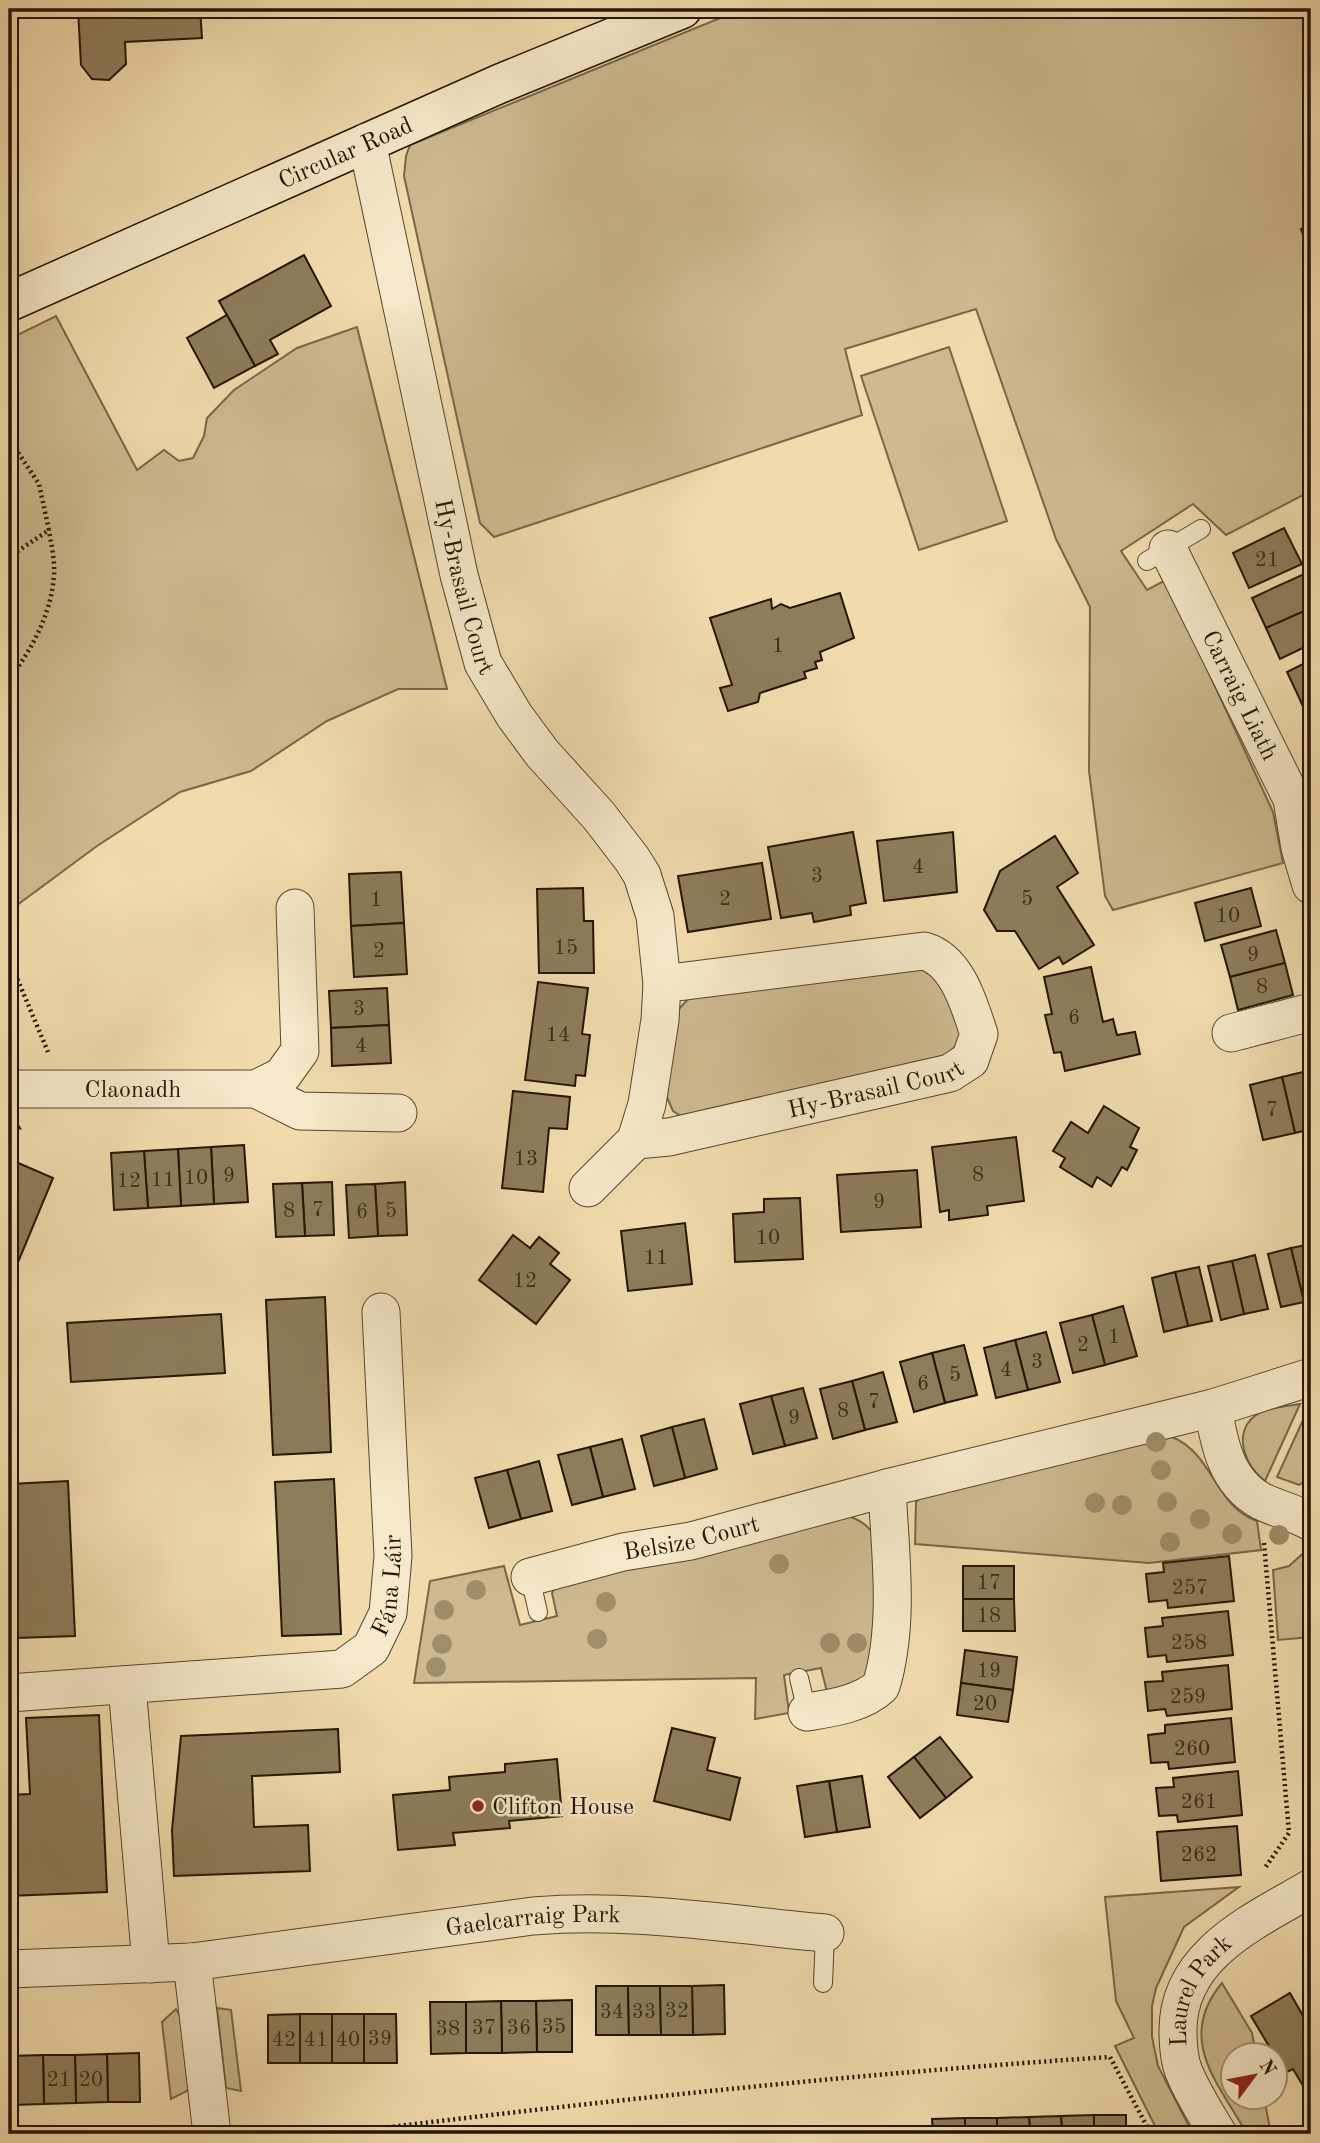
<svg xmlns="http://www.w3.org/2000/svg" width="1320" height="2143" font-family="'Old Standard TT',serif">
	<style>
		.green { fill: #ceb990; stroke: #78674a; stroke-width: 2 }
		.building { fill: #8e7c5b; stroke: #221503; stroke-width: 2 }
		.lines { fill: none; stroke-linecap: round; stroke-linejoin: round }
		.lane-casing { stroke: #56462e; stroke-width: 20 }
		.street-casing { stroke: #56462e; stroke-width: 39 }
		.secondary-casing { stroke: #221503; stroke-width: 41 }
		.path { stroke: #221503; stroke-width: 4.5; stroke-dasharray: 2 3.5; stroke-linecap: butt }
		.lane { stroke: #f6e8ca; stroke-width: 18 }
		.street { stroke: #f6e8ca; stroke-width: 37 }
		.secondary { stroke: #f6e8ca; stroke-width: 38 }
		.tree { fill: #a08d6a }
		.poi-dot { fill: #8f2418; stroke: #f6e8ca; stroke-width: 2.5 }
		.labels { text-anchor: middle; stroke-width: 5; stroke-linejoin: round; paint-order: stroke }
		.number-label { font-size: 21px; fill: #3d2f19 }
		.street-label { font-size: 24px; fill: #221503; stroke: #f6e8ca }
		.poi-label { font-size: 24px; fill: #221503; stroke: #f6e8ca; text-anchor: start }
	</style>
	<rect width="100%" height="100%" fill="#f1dbad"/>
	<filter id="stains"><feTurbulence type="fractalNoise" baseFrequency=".00286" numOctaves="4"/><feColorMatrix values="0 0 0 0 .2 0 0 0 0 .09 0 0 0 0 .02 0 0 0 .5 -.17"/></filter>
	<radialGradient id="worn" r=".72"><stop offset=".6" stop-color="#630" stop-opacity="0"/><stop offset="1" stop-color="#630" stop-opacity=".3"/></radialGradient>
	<g class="green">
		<polygon points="742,9 1311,9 1311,491 1226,535 1193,504 1121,551 1147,590 1166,580 1273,812 1283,863 1113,910 1105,896 1089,771 1090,607 1056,539 976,309 845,349 862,415 494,537 480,523 404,176 406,156 410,145"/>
		<polygon points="56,316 137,470 164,450 179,461 193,458 204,436 207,418 234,390 297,348 357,327 447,689 398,689 327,721 251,771 180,792 97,846 9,911 9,339"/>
		<polygon points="949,347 1007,521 919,550 861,376"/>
		<polygon points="917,966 935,973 962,1026 958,1044 946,1055 681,1116 673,1111 666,1095 678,1010 690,997"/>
		<path d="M1300,1404L1265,1481C1241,1463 1230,1423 1266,1410C1277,1407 1289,1406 1300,1404Z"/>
		<polygon points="1311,1408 1311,1477 1299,1485 1277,1477 1308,1409"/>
		<path d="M1172,1437C1213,1453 1215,1507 1257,1521L1261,1550L1149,1563L915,1544L916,1502L923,1496Z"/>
		<path d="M849,1516C859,1520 870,1526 874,1536C882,1555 873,1657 869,1680L827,1692L821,1668L784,1675L789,1713L755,1719L756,1678L414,1683L430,1581L504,1566L520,1625L557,1616L552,1593L555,1587Z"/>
		<polygon points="1311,1546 1311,1637 1278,1640 1273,1570 1289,1566"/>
		<polygon points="1239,1887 1184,1927 1156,1988 1152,2006 1152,2037 1158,2066 1193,2134 1159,2134 1115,2046 1134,2038 1116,2001 1105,1897"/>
		<path d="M1222,1983L1252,2033L1256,2055L1232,2056V2098H1264L1271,2134H1247C1219,2084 1175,2039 1222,1983Z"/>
		<polygon points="217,2008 231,2010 241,2091 226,2088"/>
		<polygon points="176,2009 180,2016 189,2090 171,2099 162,2022"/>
	</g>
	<g class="building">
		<polygon points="78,9 200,9 202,38 125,42 126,64 109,80 92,79 81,65"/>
		<polygon points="1311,225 1311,243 1307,245 1301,229"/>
		<polygon points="304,255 331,306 270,340 278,354 255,366 219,301"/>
		<polygon points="227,315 255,366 214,388 187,338"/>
		<polygon points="1284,528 1302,564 1249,588 1233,553"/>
		<polygon points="1304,574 1311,590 1311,608 1266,628 1252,598"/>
		<polygon points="840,593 854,638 820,652 822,660 815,662 817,668 804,672 806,678 760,693 758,702 728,711 720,688 732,685 710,618 771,599 772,609 781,604 790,608"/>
		<polygon points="1311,608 1311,644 1280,659 1266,628"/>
		<polygon points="1311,660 1311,697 1301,702 1287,672"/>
		<polygon points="1311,697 1311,725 1301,702"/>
		<polygon points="853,832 866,903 850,906 851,915 814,922 812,913 781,918 768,847"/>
		<polygon points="953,832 957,892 884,901 877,841"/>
		<polygon points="1055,836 1078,873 1057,887 1094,945 1063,964 1059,957 1039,969 1015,931 997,931 984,910 1000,871"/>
		<polygon points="762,863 771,919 688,932 678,876"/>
		<polygon points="401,872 404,923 351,926 349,874"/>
		<polygon points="583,888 584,921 593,921 594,973 539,973 537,889"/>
		<polygon points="1251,888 1261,926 1205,941 1195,903"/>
		<polygon points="404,923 407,974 354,977 351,926"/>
		<polygon points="1276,930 1285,963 1230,977 1221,945"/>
		<polygon points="1285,963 1293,995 1238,1010 1230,977"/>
		<polygon points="1091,967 1103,1022 1113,1019 1117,1035 1135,1032 1140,1054 1065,1071 1061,1052 1054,1053 1045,1015 1052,1014 1044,977"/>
		<polygon points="538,982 588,988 582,1034 590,1035 585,1076 576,1075 575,1086 525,1080"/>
		<polygon points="387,988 389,1025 331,1028 329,991"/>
		<polygon points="389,1025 391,1063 332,1066 331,1028"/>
		<polygon points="1311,1070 1311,1129 1295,1133 1282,1077"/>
		<polygon points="1282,1077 1295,1133 1263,1140 1250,1085"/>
		<polygon points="513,1091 570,1097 567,1129 549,1128 543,1192 502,1188"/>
		<polygon points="1104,1106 1139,1128 1130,1147 1137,1150 1127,1170 1122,1167 1111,1186 1097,1177 1092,1187 1060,1167 1065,1158 1053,1151 1071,1122 1088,1133"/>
		<polygon points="1016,1137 1024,1201 987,1206 988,1215 949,1220 949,1210 940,1212 932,1147"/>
		<polygon points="244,1145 248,1202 214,1204 211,1147"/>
		<polygon points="211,1147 214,1204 181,1206 178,1149"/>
		<polygon points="178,1149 181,1206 148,1208 144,1151"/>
		<polygon points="144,1151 148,1208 114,1210 111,1153"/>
		<polygon points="9,1159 53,1178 9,1284"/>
		<polygon points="917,1170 921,1227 841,1232 837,1175"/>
		<polygon points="332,1182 334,1235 305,1236 302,1183"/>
		<polygon points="405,1182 407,1235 378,1236 375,1184"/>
		<polygon points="302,1183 305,1236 276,1237 273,1184"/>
		<polygon points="375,1184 378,1236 349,1238 346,1185"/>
		<polygon points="800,1198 803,1259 735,1262 733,1214 764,1212 764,1199"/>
		<polygon points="685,1223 692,1284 628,1291 621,1231"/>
		<polygon points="513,1235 530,1248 539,1237 559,1253 550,1264 570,1280 536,1324 479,1280"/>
		<polygon points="1311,1244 1311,1300 1304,1302 1291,1248"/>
		<polygon points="1291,1248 1304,1302 1281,1307 1268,1254"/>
		<polygon points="1255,1255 1268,1309 1244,1314 1232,1261"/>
		<polygon points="1232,1261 1244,1314 1221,1320 1208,1266"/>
		<polygon points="1199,1267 1212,1321 1188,1326 1175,1272"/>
		<polygon points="1175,1272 1188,1326 1164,1332 1152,1278"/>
		<polygon points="325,1297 331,1452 273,1455 266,1300"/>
		<polygon points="1123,1306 1137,1356 1105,1365 1092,1315"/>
		<polygon points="221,1314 225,1373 71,1382 67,1323"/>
		<polygon points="1092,1315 1105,1365 1073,1373 1060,1323"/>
		<polygon points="1046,1332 1060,1382 1028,1390 1015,1340"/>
		<polygon points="1015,1340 1028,1390 996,1398 984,1348"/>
		<polygon points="964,1345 977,1395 945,1403 932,1353"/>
		<polygon points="932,1353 945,1403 914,1412 900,1362"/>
		<polygon points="883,1372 897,1422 865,1430 852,1381"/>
		<polygon points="852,1381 865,1430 833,1439 820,1389"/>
		<polygon points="803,1388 817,1438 785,1446 771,1396"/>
		<polygon points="771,1396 785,1446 753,1454 740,1404"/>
		<polygon points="704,1419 717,1469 685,1478 672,1427"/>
		<polygon points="672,1427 685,1478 654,1486 641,1436"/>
		<polygon points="622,1439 635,1489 603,1497 590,1447"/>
		<polygon points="590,1447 603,1497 572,1505 558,1455"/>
		<polygon points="539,1461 552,1511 521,1519 507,1470"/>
		<polygon points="507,1470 521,1519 489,1528 475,1478"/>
		<polygon points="334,1479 341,1634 282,1636 275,1482"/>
		<polygon points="68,1481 75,1636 16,1638 10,1484"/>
		<polygon points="1229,1556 1234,1601 1168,1608 1167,1600 1149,1602 1146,1574 1164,1572 1163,1563"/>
		<rect x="963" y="1566" width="51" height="33"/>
		<polygon points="963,1599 1014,1599 1015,1631 963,1631"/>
		<polygon points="1228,1611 1233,1655 1167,1662 1166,1655 1148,1657 1145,1628 1163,1626 1162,1618"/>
		<polygon points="965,1650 1017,1657 1013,1690 961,1683"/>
		<polygon points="1228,1665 1232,1709 1167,1716 1165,1709 1148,1711 1145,1682 1163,1681 1162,1672"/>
		<polygon points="961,1683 1013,1690 1008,1722 957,1715"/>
		<polygon points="99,1715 107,1892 9,1896 9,1795 30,1794 26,1718"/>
		<polygon points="1231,1718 1235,1762 1169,1769 1168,1762 1151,1763 1148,1735 1165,1733 1165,1725"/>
		<polygon points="672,1728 715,1738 707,1770 740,1778 730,1820 654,1801"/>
		<polygon points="338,1729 340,1772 252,1776 254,1827 308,1825 310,1871 174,1876 172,1830 181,1736"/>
		<polygon points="940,1737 972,1777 946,1798 914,1757"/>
		<polygon points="914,1757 946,1798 920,1818 888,1777"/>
		<polygon points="557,1759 562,1816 509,1821 510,1828 453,1833 455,1845 398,1850 393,1795 450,1790 449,1777 505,1772 505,1764"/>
		<polygon points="1238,1771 1242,1815 1178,1822 1177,1815 1159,1816 1156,1788 1174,1787 1173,1778"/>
		<polygon points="862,1776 870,1827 837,1832 829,1781"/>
		<polygon points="829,1781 837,1832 805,1837 797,1786"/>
		<polygon points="1237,1826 1241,1875 1161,1881 1157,1832"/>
		<polygon points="724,1985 725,2034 693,2035 692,1986"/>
		<polygon points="596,1986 628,1986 629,2035 596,2035"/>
		<polygon points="628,1986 660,1986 661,2035 629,2035"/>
		<polygon points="660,1986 692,1986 693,2035 661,2035"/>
		<polygon points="1290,1993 1311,2030 1311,2078 1302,2084 1293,2069 1285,2073 1251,2016"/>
		<polygon points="572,2000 572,2052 537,2052 536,2001"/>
		<polygon points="501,2001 536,2001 537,2052 502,2053"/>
		<polygon points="501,2001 502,2053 466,2053 466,2002"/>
		<polygon points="430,2002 466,2002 466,2053 431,2054"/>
		<rect x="300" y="2014" width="32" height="49"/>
		<polygon points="300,2014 300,2063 268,2063 268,2015"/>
		<rect x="332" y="2014" width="32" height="49"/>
		<polygon points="364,2014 396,2014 397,2063 364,2063"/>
		<polygon points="139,2053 140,2102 108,2102 107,2054"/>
		<polygon points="107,2054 108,2102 76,2103 75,2055"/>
		<polygon points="43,2055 75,2055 76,2103 44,2104"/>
		<polygon points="43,2055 44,2104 11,2105 10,2056"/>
		<polygon points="1094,2115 1094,2134 1062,2134 1061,2116"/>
		<rect x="1094" y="2115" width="32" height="19"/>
		<polygon points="1061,2116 1062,2134 1030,2134 1029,2117"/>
		<polygon points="1029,2117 1030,2134 997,2134 997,2118"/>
		<polygon points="965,2118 965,2134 933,2134 932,2119"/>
		<rect x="965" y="2118" width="32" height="16"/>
		<polygon points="900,2131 900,2134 868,2134 867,2132"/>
		<polygon points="867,2132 868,2134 836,2134 836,2133"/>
	</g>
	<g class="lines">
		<g class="lane-casing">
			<g id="lane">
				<polyline points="1147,561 1201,529"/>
				<polyline points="530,1577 538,1612"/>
				<polyline points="799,1678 807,1712"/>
				<polyline points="823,1983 825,1933"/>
			</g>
		</g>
		<g class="street-casing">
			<g id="street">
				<path id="s1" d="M367,142L459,575L483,663L514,715L542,753L599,816L632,859L642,875L655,916L662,984L660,1020L647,1104L636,1140L588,1188"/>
				<path id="s2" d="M1168,549L1292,799L1300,848L1311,885"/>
				<polyline points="1231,1033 1311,1012"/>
				<path id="s3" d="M9,1089H256L282,1076L300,1051L295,908"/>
				<polyline points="256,1089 300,1111 398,1113"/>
				<path id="s4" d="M636,1140L669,1137L950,1073L970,1060L979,1034C969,1004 957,960 924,951L662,984"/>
				<path d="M1213,1408C1219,1443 1226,1482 1261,1501C1277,1509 1295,1513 1311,1522"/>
				<path id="s5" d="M530,1577L623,1552L691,1541L887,1488L1213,1408L1311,1377"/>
				<polyline points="127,1686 151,1964"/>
				<path id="s6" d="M9,1693L342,1669L371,1648L388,1613L393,1556L381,1312"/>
				<path d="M807,1712C832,1708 862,1704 881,1686C900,1624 890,1552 887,1488"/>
				<polyline points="192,1962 212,2134"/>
				<path id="s7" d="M9,1969L192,1962L533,1916C634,1908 725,1924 825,1933"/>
				<path id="s8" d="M1218,2134C1206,2114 1193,2094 1184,2072C1179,2060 1178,2044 1178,2030C1178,1954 1255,1921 1311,1888"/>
			</g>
		</g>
		<g class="secondary-casing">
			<g id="secondary">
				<path id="s9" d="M9,302L499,84L682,9"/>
			</g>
		</g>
		<g class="path">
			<polyline points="9,355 14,339"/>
			<polyline points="9,439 39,484 49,530 9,557"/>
			<path d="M9,679C32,650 52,612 54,574C55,560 51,544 49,530"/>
			<polyline points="9,959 48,1052"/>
			<polyline points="9,1133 21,1127"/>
			<polyline points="1264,1543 1289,1833 1265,1868"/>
			<path d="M333,2134C592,2102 850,2074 1110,2057L1151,2134"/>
		</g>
		<use href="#lane" class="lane"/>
		<use href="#street" class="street"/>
		<use href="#secondary" class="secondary"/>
	</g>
	<g class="tree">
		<circle cx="1156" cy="1442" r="10"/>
		<circle cx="1161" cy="1470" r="10"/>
		<circle cx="1167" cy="1502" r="10"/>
		<circle cx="1095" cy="1503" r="10"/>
		<circle cx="1122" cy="1505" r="10"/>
		<circle cx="1200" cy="1519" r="10"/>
		<circle cx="1232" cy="1534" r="10"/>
		<circle cx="1279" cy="1535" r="10"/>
		<circle cx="1170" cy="1542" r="10"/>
		<circle cx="779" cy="1564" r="10"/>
		<circle cx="476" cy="1590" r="10"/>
		<circle cx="606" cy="1602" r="10"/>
		<circle cx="444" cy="1610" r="10"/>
		<circle cx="597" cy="1639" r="10"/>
		<circle cx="830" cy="1643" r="10"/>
		<circle cx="857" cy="1643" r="10"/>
		<circle cx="442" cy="1644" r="10"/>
		<circle cx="436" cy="1667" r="10"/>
	</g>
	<circle class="poi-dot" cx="478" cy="1806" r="7"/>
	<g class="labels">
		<g class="number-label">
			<text x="1267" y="566">21</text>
			<text x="778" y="652">1</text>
			<text x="918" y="873">4</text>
			<text x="817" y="882">3</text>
			<text x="725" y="905">2</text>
			<text x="1027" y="905">5</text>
			<text x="376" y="906">1</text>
			<text x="1228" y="922">10</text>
			<text x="566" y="954">15</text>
			<text x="379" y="957">2</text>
			<text x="1253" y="961">9</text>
			<text x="1262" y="993">8</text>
			<text x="359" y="1015">3</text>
			<text x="1074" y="1024">6</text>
			<text x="558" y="1041">14</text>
			<text x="361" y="1052">4</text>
			<text x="1272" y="1116">7</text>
			<text x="526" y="1165">13</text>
			<text x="978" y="1181">8</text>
			<text x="229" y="1182">9</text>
			<text x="196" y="1184">10</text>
			<text x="163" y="1186">11</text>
			<text x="129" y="1187">12</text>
			<text x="879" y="1208">9</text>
			<text x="318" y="1216">7</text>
			<text x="289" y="1217">8</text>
			<text x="391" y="1217">5</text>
			<text x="362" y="1218">6</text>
			<text x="768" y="1244">10</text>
			<text x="656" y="1264">11</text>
			<text x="525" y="1287">12</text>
			<text x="1114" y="1343">1</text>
			<text x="1083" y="1351">2</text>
			<text x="1037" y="1368">3</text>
			<text x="1006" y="1376">4</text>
			<text x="955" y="1381">5</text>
			<text x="923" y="1390">6</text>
			<text x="874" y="1408">7</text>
			<text x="843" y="1417">8</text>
			<text x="794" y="1424">9</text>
			<text x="989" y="1589">17</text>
			<text x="1190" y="1594">257</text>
			<text x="989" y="1622">18</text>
			<text x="1189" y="1649">258</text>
			<text x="989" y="1677">19</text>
			<text x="1188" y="1703">259</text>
			<text x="985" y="1710">20</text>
			<text x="1192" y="1755">260</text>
			<text x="1199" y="1808">261</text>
			<text x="1199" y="1861">262</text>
			<text x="677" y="2017">32</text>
			<text x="612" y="2018">34</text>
			<text x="644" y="2018">33</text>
			<text x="554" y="2033">35</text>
			<text x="484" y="2034">37</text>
			<text x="519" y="2034">36</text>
			<text x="448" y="2035">38</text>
			<text x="380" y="2045">39</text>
			<text x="284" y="2046">42</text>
			<text x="316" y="2046">41</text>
			<text x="348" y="2046">40</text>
			<text x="59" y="2086">21</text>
			<text x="91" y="2086">20</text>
		</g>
		<g class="street-label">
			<text dy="8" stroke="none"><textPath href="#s9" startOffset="368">Circular Road</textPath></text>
			<text dy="8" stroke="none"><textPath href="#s1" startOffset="455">Hy-Brasail Court</textPath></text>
			<text dy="8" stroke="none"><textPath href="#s2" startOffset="163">Carraig Liath</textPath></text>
			<text dy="8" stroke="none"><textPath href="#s4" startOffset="245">Hy-Brasail Court</textPath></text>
			<text dy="8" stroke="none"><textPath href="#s3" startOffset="124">Claonadh</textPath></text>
			<text dy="8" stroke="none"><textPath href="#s5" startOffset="166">Belsize Court</textPath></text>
			<text dy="8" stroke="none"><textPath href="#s6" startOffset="436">Fána Láir</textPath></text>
			<text dy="8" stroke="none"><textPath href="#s7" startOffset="527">Gaelcarraig Park</textPath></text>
			<text dy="8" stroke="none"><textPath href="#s8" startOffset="159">Laurel Park</textPath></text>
		</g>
		<g class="poi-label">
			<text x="492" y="1814">Clifton House</text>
		</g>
	</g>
	<rect width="1320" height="2143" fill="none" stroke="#f1dbad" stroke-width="35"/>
	<rect x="10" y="10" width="1299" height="2122" fill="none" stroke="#221503" stroke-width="3.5"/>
	<rect x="18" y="18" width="1285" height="2108" fill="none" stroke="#221503" stroke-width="2"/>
	<g transform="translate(1254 2076) rotate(58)"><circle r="33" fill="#f6e8ca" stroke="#a1947a" stroke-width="2"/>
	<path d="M0-5L12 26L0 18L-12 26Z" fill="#8f2418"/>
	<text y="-10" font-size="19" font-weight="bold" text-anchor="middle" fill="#221503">N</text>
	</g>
	<rect width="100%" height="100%" filter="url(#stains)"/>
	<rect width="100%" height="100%" fill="url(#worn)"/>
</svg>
